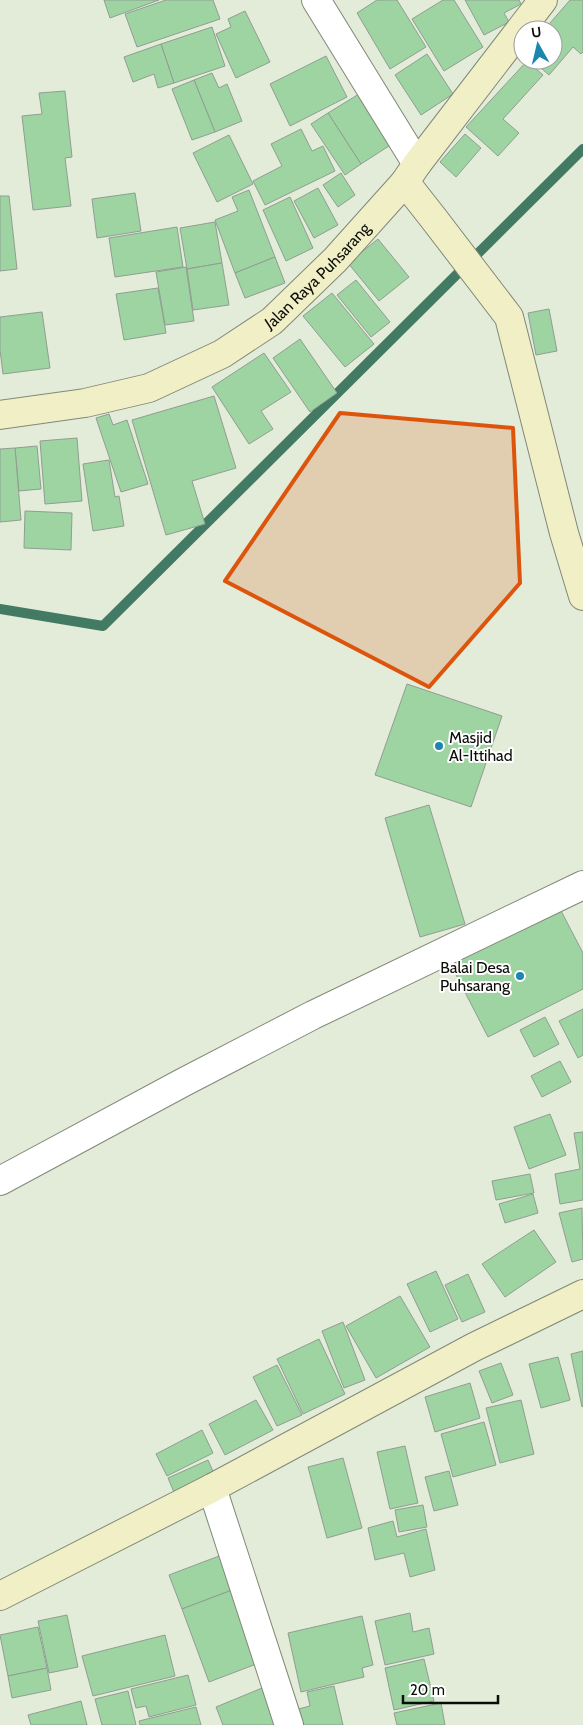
<svg xmlns="http://www.w3.org/2000/svg" width="583" height="1725" font-family="Cabin,sans-serif">
	<style>
		.lines { fill: none; stroke-linecap: round; stroke-linejoin: round }
		.stream { stroke: #437a64; stroke-width: 10 }
		.building { fill: #9dd4a2; stroke: #909e91 }
		.street-casing { stroke: #818878; stroke-width: 30 }
		.secondary-casing { stroke: #818878; stroke-width: 30 }
		.street { stroke: #fff; stroke-width: 28 }
		.secondary { stroke: #f1efc5; stroke-width: 28 }
		.marked { fill: #dd550c; fill-opacity: 0.2; stroke: #dd550c; stroke-width: 4; stroke-linejoin: round }
		.poi-dot { fill: #1b86ae; stroke: #fff; stroke-width: 2 }
		.labels { text-anchor: middle; stroke-width: 4; stroke-linejoin: round; paint-order: stroke }
		.street-label { font-size: 16px; fill: #0a0d07; stroke: #fff }
		.poi-label { font-size: 16px; fill: #0a0d07; stroke: #fff; text-anchor: start }
	</style>
	<rect width="100%" height="100%" fill="#e3ebd9"/>
	<g class="lines">
		<polyline class="stream" points="0,609 103,626 583,149"/>
	</g>
	<g class="building">
		<polygon points="104,0 159,0 110,18"/>
		<polygon points="166,0 213,0 220,19 137,47 125,14"/>
		<polygon points="377,0 397,0 426,47 390,69 357,13"/>
		<polygon points="443,0 454,0 483,47 444,71 412,19"/>
		<polygon points="465,0 519,0 521,4 504,13 509,22 484,35"/>
		<polygon points="570,0 583,0 583,52 581,54 573,47 549,75 532,60 553,60 553,30 544,30"/>
		<polygon points="245,11 270,62 236,78 216,34 231,27 228,19"/>
		<polygon points="212,27 225,66 174,83 161,44"/>
		<polygon points="161,44 174,83 158,88 154,74 133,82 124,57"/>
		<polygon points="427,54 453,94 421,115 395,75"/>
		<polygon points="326,56 347,97 290,126 270,84"/>
		<polygon points="527,61 543,75 503,119 519,133 498,156 466,127"/>
		<polygon points="212,73 219,88 227,84 242,121 215,132 194,80"/>
		<polygon points="194,80 215,132 192,140 172,89"/>
		<polygon points="65,91 72,157 65,158 71,206 33,210 22,116 42,114 39,93"/>
		<polygon points="359,94 392,144 361,164 328,113"/>
		<polygon points="328,113 361,164 345,175 311,124"/>
		<polygon points="301,129 312,151 323,146 335,171 265,205 253,181 282,166 271,144"/>
		<polygon points="465,134 481,148 456,177 440,162"/>
		<polygon points="229,135 253,184 217,202 193,153"/>
		<polygon points="341,173 355,195 338,207 323,185"/>
		<polygon points="318,188 338,225 314,238 294,201"/>
		<polygon points="249,190 275,257 235,273 215,220 238,211 232,197"/>
		<polygon points="135,193 141,231 97,238 92,199"/>
		<polygon points="0,196 9,196 17,269 0,271"/>
		<polygon points="290,197 313,248 286,261 263,210"/>
		<polygon points="215,222 222,263 187,269 180,228"/>
		<polygon points="177,227 183,267 115,277 109,238"/>
		<polygon points="378,239 409,277 379,301 348,263"/>
		<polygon points="275,257 285,283 245,298 235,273"/>
		<polygon points="222,263 229,305 193,310 187,269"/>
		<polygon points="186,267 194,321 165,325 156,272"/>
		<polygon points="356,280 390,322 371,337 337,295"/>
		<polygon points="158,288 166,333 124,340 116,294"/>
		<polygon points="332,293 374,344 345,367 303,316"/>
		<polygon points="549,309 557,351 536,355 528,313"/>
		<polygon points="42,312 50,368 3,374 0,350 0,317"/>
		<polygon points="300,339 337,393 310,412 273,358"/>
		<polygon points="264,353 291,392 261,411 273,429 249,444 212,387"/>
		<polygon points="214,396 236,468 192,481 205,524 166,535 132,420"/>
		<polygon points="109,414 113,425 127,420 148,484 121,492 96,418"/>
		<polygon points="77,438 82,501 45,504 40,441"/>
		<polygon points="37,446 41,489 19,491 15,448"/>
		<polygon points="15,448 21,520 0,522 0,449"/>
		<polygon points="109,460 115,497 119,496 124,526 93,531 83,464"/>
		<polygon points="25,511 72,513 71,550 24,548"/>
		<polygon points="407,684 502,716 471,807 375,775"/>
		<polygon points="429,805 465,924 420,937 385,818"/>
		<polygon points="559,907 583,953 583,989 488,1037 450,963"/>
		<polygon points="583,1009 583,1055 578,1058 559,1021"/>
		<polygon points="545,1017 559,1044 534,1057 520,1030"/>
		<polygon points="560,1061 571,1082 542,1097 531,1076"/>
		<polygon points="550,1114 566,1155 529,1169 514,1127"/>
		<polygon points="583,1132 583,1200 560,1204 555,1174 580,1169 574,1133"/>
		<polygon points="530,1174 534,1193 496,1200 492,1181"/>
		<polygon points="533,1194 538,1213 505,1223 499,1204"/>
		<polygon points="582,1208 583,1259 572,1262 559,1213"/>
		<polygon points="534,1230 556,1262 505,1297 482,1264"/>
		<polygon points="436,1271 458,1319 430,1332 407,1284"/>
		<polygon points="468,1274 485,1312 462,1322 445,1285"/>
		<polygon points="400,1296 430,1347 376,1378 346,1326"/>
		<polygon points="343,1322 365,1380 344,1388 322,1331"/>
		<polygon points="319,1339 345,1394 303,1414 277,1359"/>
		<polygon points="583,1351 583,1406 582,1407 571,1354"/>
		<polygon points="558,1357 570,1400 541,1408 529,1364"/>
		<polygon points="501,1363 513,1395 492,1403 479,1371"/>
		<polygon points="277,1365 302,1415 277,1426 253,1377"/>
		<polygon points="470,1383 480,1418 435,1432 425,1397"/>
		<polygon points="256,1400 273,1430 225,1455 209,1424"/>
		<polygon points="521,1400 534,1454 500,1463 486,1408"/>
		<polygon points="484,1422 496,1465 453,1477 441,1434"/>
		<polygon points="202,1430 213,1453 167,1476 156,1454"/>
		<polygon points="405,1446 418,1503 390,1509 377,1452"/>
		<polygon points="343,1458 362,1528 327,1538 308,1467"/>
		<polygon points="208,1460 216,1478 176,1497 168,1478"/>
		<polygon points="449,1471 458,1505 434,1511 425,1477"/>
		<polygon points="423,1505 427,1527 399,1532 395,1510"/>
		<polygon points="393,1521 397,1537 426,1529 435,1570 410,1577 404,1553 375,1560 368,1528"/>
		<polygon points="219,1556 232,1590 182,1609 169,1575"/>
		<polygon points="232,1590 259,1663 209,1682 182,1609"/>
		<polygon points="410,1613 413,1632 429,1628 434,1654 385,1665 375,1621"/>
		<polygon points="67,1615 78,1667 49,1673 38,1621"/>
		<polygon points="362,1616 373,1665 362,1668 364,1677 301,1692 288,1633"/>
		<polygon points="38,1627 47,1668 8,1676 0,1635"/>
		<polygon points="165,1635 175,1676 93,1696 82,1656"/>
		<polygon points="424,1659 434,1701 394,1710 385,1668"/>
		<polygon points="47,1668 51,1690 12,1698 8,1676"/>
		<polygon points="188,1675 196,1705 149,1717 146,1706 136,1708 131,1689"/>
		<polygon points="267,1686 284,1725 223,1725 216,1707"/>
		<polygon points="334,1686 343,1725 294,1725 291,1711 310,1706 307,1692"/>
		<polygon points="128,1691 136,1725 102,1725 95,1699"/>
		<polygon points="81,1701 87,1725 31,1725 28,1715"/>
		<polygon points="441,1703 445,1725 397,1725 394,1713"/>
		<polygon points="196,1707 201,1725 140,1725 139,1721"/>
	</g>
	<g class="lines">
		<g class="street-casing">
			<g id="street">
				<polyline points="316,0 417,164"/>
				<polyline points="0,1181 182,1083 313,1015 583,885"/>
				<polyline points="212,1488 289,1725"/>
			</g>
		</g>
		<g class="secondary-casing">
			<g id="secondary">
				<polyline points="405,182 434,219 509,317 564,533 583,596"/>
				<path id="s1" d="M0,415L85,403L149,388L222,354L272,321L335,260L405,182L417,164L543,0"/>
				<polyline points="0,1596 212,1488 474,1347 583,1294"/>
			</g>
		</g>
		<use href="#street" class="street"/>
		<use href="#secondary" class="secondary"/>
	</g>
	<path class="marked" d="M340,413L513,428L520,583L429,687L225,581Z"/>
	<g class="poi-dot">
		<circle cx="439" cy="746" r="5"/>
		<circle cx="520" cy="976" r="5"/>
	</g>
	<g class="labels">
		<g class="street-label">
			<text dy="6" stroke="none"><textPath href="#s1" startOffset="356">Jalan Raya Puhsarang</textPath></text>
		</g>
		<g class="poi-label">
			<text x="449" y="743">Masjid<tspan x="449" dy="18">Al-Ittihad</tspan></text>
			<text x="510" y="973" text-anchor="end">Balai Desa<tspan x="510" dy="18">Puhsarang</tspan></text>
		</g>
	</g>
	<g transform="translate(538 45) rotate(352)"><circle r="24" fill="#ffffff" stroke="#9d9e9c"/>
	<path d="M0-4L9 19L0 12L-9 19Z" fill="#1b86ae"/>
	<text y="-8" font-size="14" font-weight="bold" text-anchor="middle" fill="#0a0d07">U</text>
	</g>
	<path d="M403 1695v8h95v-8" fill="none" stroke="#0a0d07" stroke-width="2.5"/>
	<text x="410" y="1695" font-size="15" fill="#0a0d07" stroke="#ffffff" stroke-width="4" paint-order="stroke">20 m</text>
</svg>
